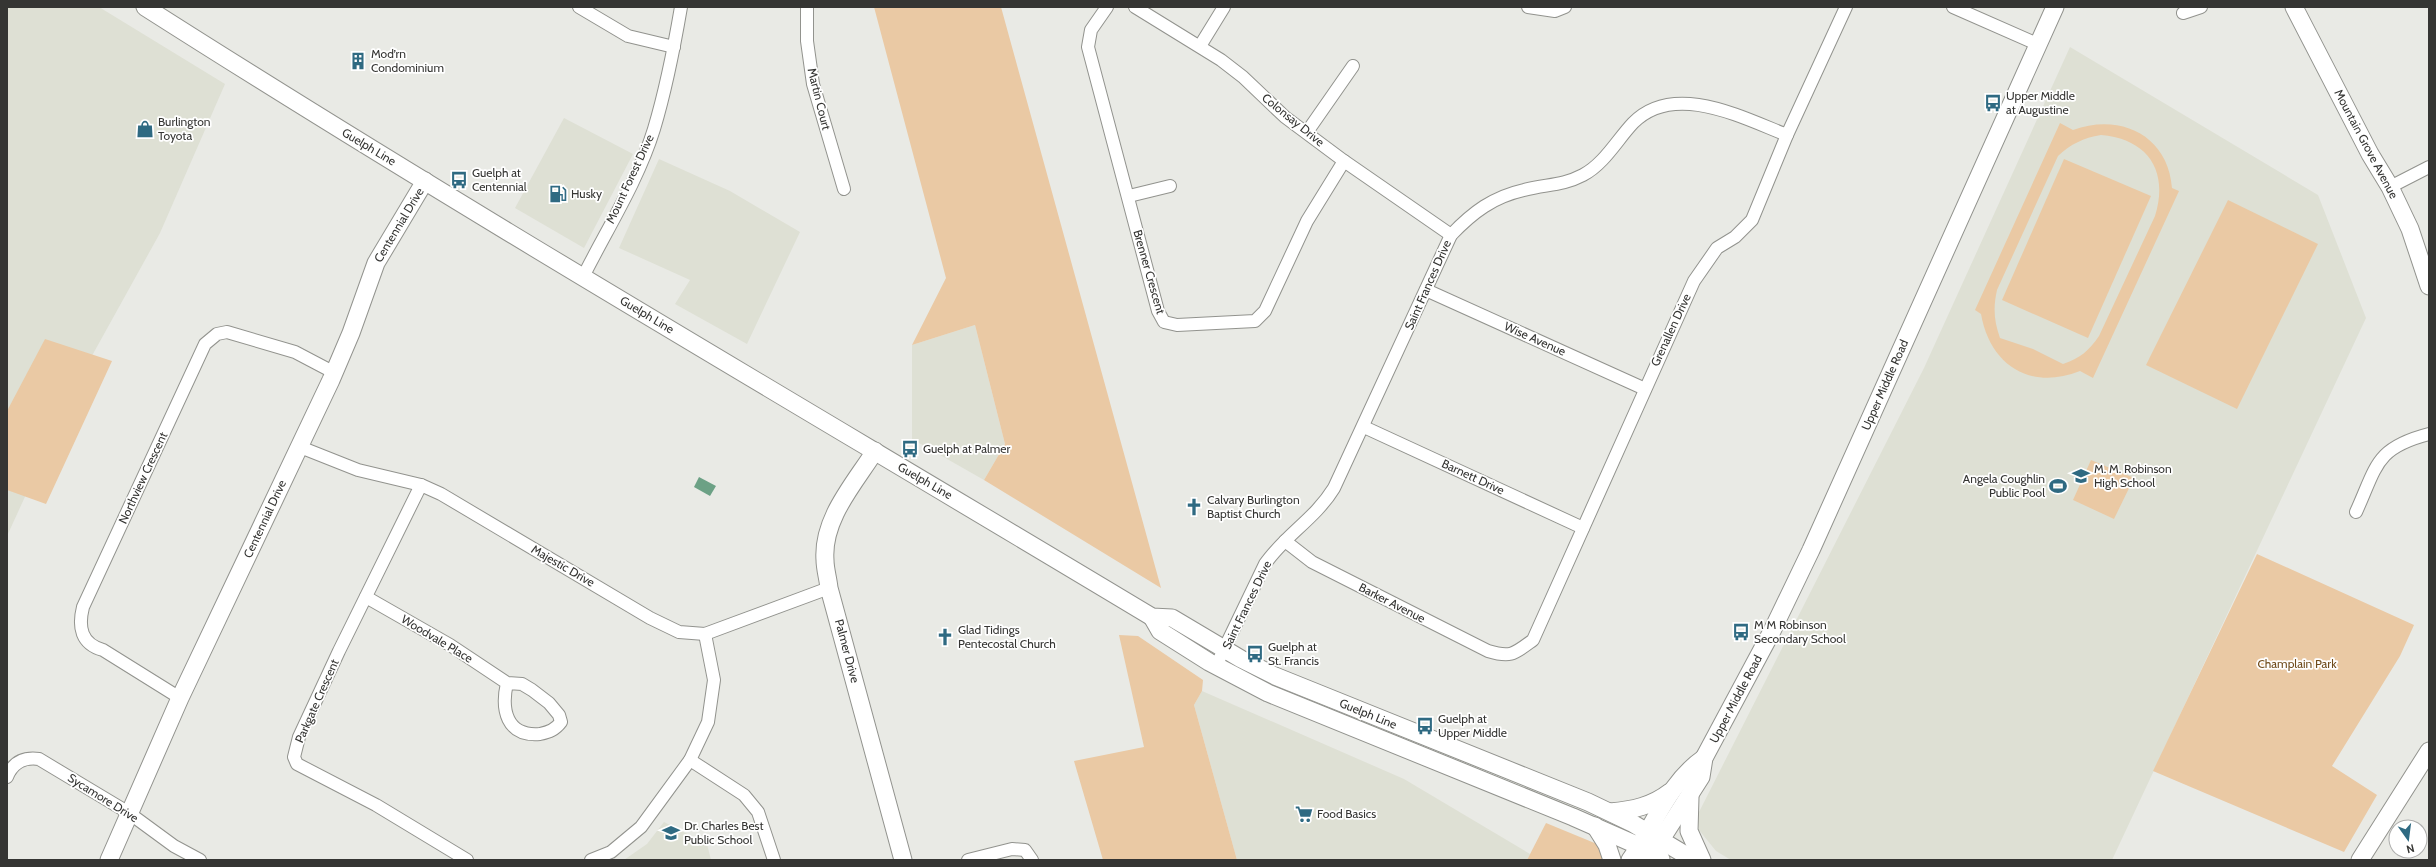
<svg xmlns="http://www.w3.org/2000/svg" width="2436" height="867" font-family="Cabin,sans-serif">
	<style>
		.built { fill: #dee0d4 }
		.green { fill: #eac9a4; fill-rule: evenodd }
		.water { fill: #6ca185 }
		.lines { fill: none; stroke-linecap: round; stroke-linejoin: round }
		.street-casing { stroke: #92938e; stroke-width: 14 }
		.secondary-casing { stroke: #92938e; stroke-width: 19 }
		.street { stroke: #fff; stroke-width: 12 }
		.secondary { stroke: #fff; stroke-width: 17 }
		.labels { text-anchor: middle; stroke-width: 3.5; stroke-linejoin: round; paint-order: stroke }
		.poi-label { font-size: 12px; fill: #353533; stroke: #fff; text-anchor: start }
		.street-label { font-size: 12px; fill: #353533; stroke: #fff }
		.park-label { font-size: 12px; fill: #704b1b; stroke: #fff }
	</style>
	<rect width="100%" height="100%" fill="#e9eae5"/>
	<g class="built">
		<polygon points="7,7 99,7 225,84 160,233 78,381 7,536"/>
		<polygon points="2070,47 2318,195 2366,318 2112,860 1731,860 1716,851 1699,830 1697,816 1924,368"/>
		<polygon points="564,118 633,154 584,248 515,208"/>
		<polygon points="659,159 730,191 800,232 747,344 675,304 690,280 619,248"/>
		<polygon points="975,325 1005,444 984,480 912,439 912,345"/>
		<polygon points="1202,691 1404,779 1530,854 1527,860 1237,860 1194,705"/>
		<polygon points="664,822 707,844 711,860 624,860 647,844"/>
	</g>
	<g class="green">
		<polygon points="874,7 1001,7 1161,588 984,480 1005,444 975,325 912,345 946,278"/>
		<path d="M2060,123L2073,130C2120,113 2168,135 2172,188L2179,191L2093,378L2080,371C2030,391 1990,365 1981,314L1975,310ZM2101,135C2148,139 2169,171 2155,216L2099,336C2089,351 2080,358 2063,364L2033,349L2000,338C1994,321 1993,308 1997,290L2058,156C2071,144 2083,138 2101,135Z"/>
		<polygon points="2064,159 2151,196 2088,338 2002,300"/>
		<polygon points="2228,200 2318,244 2237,409 2146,365"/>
		<polygon points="45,339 112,361 46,504 7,490 7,411"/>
		<polygon points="2091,460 2134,478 2114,519 2073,500"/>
		<polygon points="2257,554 2414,625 2400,656 2332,766 2377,795 2344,852 2153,771"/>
		<polygon points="1119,635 1138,636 1203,680 1202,691 1194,705 1237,860 1103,860 1074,761 1144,747"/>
		<polygon points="1546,823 1597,844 1604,860 1527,860"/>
	</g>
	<polygon class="water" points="699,477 716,486 710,496 694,487"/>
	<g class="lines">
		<g class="street-casing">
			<g id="street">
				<polyline points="579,7 628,36 674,47"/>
				<polyline points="807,7 807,41 813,84 844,189"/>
				<polyline points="1107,7 1091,30 1088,47 1158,311 1164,322 1177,325 1255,321 1265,311 1307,221 1344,161"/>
				<polyline points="1135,7 1221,60 1243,77 1285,117 1344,161 1451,235"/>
				<polyline points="1528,7 1555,11 1565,7"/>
				<polyline points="1953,7 2037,44"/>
				<polyline points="2183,13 2201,7"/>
				<polyline points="1200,46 1224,7"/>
				<polyline points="1307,132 1353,66"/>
				<polyline points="2390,187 2429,167"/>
				<polyline points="1129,196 1170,186"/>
				<path d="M583,277C607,229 638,181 654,129C666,89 674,48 681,7"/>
				<polyline points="1426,290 1645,389"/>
				<polyline points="1364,427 1583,528"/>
				<polyline points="300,447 358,470 421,485 441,494 650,618 679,632 705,634 829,588"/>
				<polyline points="421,485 339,651 299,737 294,757 297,764 376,805 467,860"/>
				<path d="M2356,512C2377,466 2375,448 2429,434"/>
				<path d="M1285,541L1312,562L1488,651C1511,658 1514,654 1533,640L1694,281L1717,248L1735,237L1752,220L1787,135L1846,7"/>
				<path d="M366,597L450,645L507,683L522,684L532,690L549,703L559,715L561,722C555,730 549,732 540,734C506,737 501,709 507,683"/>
				<path d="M1216,666L1265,564C1285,535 1315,519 1334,488L1451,235C1473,212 1493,197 1524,190C1546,184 1562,186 1583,175C1604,164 1617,140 1633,123C1674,81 1743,118 1787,135"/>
				<path d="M180,698L103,650C81,644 78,627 83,607L205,344L217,334L227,332L295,352L333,372"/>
				<polyline points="690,760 744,795 758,812 774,860"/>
				<path d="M7,777C13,762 24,757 39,759L129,813L174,846L200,860"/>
				<polyline points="591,860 611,852 641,827 690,760 708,722 714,680 705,634"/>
				<polyline points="968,860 1012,849 1025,850 1032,860"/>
			</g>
		</g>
		<g class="secondary-casing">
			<g id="secondary">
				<path d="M145,7C476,218 816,415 1152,617L1172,618L1241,659L1275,676L1588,802L1632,823L1694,860"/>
				<polyline points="2294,7 2370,154 2390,187 2410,229 2429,286"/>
				<path d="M875,451C854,484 822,519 825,560C825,569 828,578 829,588L903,860"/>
				<polyline points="1152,617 1160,631 1209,662 1268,693 1573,817 1639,846 1661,859"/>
				<polyline points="1690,797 1689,831 1702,860"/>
				<path d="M1610,812C1633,810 1652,806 1670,792"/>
				<polyline points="1595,826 1607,845 1612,860"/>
				<polyline points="109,860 180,698 331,380 351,333 376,263 425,181"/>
				<path d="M1630,860C1654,826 1669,782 1704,758"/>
				<polyline points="1648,860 1701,777 1704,758 1772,631 1811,550 2055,7"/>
				<polyline points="2360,860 2429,751"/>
			</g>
		</g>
		<use href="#street" class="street"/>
		<use href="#secondary" class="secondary"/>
	</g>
	<defs>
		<g id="building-bare" transform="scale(1.38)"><path d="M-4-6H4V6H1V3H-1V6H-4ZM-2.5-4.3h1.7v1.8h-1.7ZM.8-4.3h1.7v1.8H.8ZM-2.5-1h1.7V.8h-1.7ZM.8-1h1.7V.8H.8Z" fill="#2f6a82" stroke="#fff" stroke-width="2.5" paint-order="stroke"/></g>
		<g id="bus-bare" transform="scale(1.38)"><path d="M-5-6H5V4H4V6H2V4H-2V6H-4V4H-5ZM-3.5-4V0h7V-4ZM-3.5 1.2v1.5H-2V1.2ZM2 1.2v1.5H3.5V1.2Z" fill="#2f6a82" stroke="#fff" stroke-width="2.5" paint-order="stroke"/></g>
		<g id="shop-bare" transform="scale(1.38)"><path d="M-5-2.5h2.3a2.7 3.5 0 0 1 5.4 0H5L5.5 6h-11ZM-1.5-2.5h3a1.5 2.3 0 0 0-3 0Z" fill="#2f6a82" stroke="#fff" stroke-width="2.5" paint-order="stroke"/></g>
		<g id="fuel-bare" transform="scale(1.38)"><path d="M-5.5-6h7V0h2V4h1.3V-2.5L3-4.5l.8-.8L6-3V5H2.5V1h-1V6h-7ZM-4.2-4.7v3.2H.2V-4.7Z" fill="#2f6a82" stroke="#fff" stroke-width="2.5" paint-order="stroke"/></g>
		<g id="school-bare" transform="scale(1.38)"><path d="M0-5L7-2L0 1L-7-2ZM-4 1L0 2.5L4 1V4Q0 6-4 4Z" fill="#2f6a82" stroke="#fff" stroke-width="2.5" paint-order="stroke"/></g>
		<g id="stadium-bare" transform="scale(1.38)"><path d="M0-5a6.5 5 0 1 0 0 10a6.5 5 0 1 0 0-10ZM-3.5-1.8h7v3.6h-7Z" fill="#2f6a82" stroke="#fff" stroke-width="2.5" paint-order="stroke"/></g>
		<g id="church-bare" transform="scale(1.38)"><path d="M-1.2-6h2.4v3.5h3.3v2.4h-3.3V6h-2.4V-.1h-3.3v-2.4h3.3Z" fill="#2f6a82" stroke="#fff" stroke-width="2.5" paint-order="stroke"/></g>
		<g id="supermarket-bare" transform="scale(1.38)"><path d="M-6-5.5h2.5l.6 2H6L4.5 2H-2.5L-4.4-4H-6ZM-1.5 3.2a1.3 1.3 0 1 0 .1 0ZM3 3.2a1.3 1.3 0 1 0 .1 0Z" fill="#2f6a82" stroke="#fff" stroke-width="2.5" paint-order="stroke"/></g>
	</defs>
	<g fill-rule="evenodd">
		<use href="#building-bare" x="358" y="61"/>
		<use href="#bus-bare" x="1993" y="103"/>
		<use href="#shop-bare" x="145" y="129"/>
		<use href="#bus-bare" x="459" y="180"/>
		<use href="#fuel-bare" x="558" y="194"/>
		<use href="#bus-bare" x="910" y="449"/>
		<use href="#school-bare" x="2081" y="476"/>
		<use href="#stadium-bare" x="2058" y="486"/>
		<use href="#church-bare" x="1194" y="507"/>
		<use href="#bus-bare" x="1741" y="632"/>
		<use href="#church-bare" x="945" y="637"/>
		<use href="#bus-bare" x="1255" y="654"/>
		<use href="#bus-bare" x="1425" y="726"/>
		<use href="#supermarket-bare" x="1304" y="814"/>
		<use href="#school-bare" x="671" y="833"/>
	</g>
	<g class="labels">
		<g class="poi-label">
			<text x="371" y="58">Mod’rn<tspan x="371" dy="14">Condominium</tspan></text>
			<text x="2006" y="100">Upper Middle<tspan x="2006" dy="14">at Augustine</tspan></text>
			<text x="158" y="126">Burlington<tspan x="158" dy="14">Toyota</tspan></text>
			<text x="472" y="177">Guelph at<tspan x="472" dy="14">Centennial</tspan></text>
			<text x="571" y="198">Husky</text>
			<text x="923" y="453">Guelph at Palmer</text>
			<text x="2094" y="473">M. M. Robinson<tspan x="2094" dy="14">High School</tspan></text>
			<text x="2045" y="483" text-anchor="end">Angela Coughlin<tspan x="2045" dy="14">Public Pool</tspan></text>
			<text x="1207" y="504">Calvary Burlington<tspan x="1207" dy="14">Baptist Church</tspan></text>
			<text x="1754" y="629">M M Robinson<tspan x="1754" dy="14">Secondary School</tspan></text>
			<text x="958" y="634">Glad Tidings<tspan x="958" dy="14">Pentecostal Church</tspan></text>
			<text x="1268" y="651">Guelph at<tspan x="1268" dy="14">St. Francis</tspan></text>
			<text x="1438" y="723">Guelph at<tspan x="1438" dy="14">Upper Middle</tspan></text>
			<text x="1317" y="818">Food Basics</text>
			<text x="684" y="830">Dr. Charles Best<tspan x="684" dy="14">Public School</tspan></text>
		</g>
		<g class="street-label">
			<text transform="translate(819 99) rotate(76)" y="4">Martin Court</text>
			<text transform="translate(1293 120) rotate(39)" y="4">Colonsay Drive</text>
			<text transform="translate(2366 144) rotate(62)" y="4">Mountain Grove Avenue</text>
			<text transform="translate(369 147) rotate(31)" y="4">Guelph Line</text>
			<text transform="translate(630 179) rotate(-65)" y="4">Mount Forest Drive</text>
			<text transform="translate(399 225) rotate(-59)" y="4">Centennial Drive</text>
			<text transform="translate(1149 272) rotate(74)" y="4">Brenner Crescent</text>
			<text transform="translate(1428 285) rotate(-66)" y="4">Saint Frances Drive</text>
			<text transform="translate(647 315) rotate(31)" y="4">Guelph Line</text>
			<text transform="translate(1671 330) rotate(-65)" y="4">Grenallen Drive</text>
			<text transform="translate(1535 339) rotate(24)" y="4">Wise Avenue</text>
			<text transform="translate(1885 385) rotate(-66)" y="4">Upper Middle Road</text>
			<text transform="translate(1473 477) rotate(25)" y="4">Barnett Drive</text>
			<text transform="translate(143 478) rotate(-65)" y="4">Northview Crescent</text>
			<text transform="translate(925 481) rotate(30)" y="4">Guelph Line</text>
			<text transform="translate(265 519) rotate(-65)" y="4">Centennial Drive</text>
			<text transform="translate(563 566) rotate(30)" y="4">Majestic Drive</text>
			<text transform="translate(1392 603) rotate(27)" y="4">Barker Avenue</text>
			<text transform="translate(1247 605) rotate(-64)" y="4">Saint Frances Drive</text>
			<text transform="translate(437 639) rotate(31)" y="4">Woodvale Place</text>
			<text transform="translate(847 651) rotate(75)" y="4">Palmer Drive</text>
			<text transform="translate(1736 699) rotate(-62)" y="4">Upper Middle Road</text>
			<text transform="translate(317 701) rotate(-66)" y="4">Parkgate Crescent</text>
			<text transform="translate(1368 714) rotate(22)" y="4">Guelph Line</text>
			<text transform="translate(103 798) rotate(32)" y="4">Sycamore Drive</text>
		</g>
		<g class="park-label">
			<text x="2297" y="668">Champlain Park</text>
		</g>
	</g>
	<rect width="2436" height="867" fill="none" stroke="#353533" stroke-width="16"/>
	<g transform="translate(2408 839) rotate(166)"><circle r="19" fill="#ffffff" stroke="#aeaead"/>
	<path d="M0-3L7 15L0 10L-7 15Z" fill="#2f6a82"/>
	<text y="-6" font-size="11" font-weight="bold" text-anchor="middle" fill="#353533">N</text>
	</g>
</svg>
